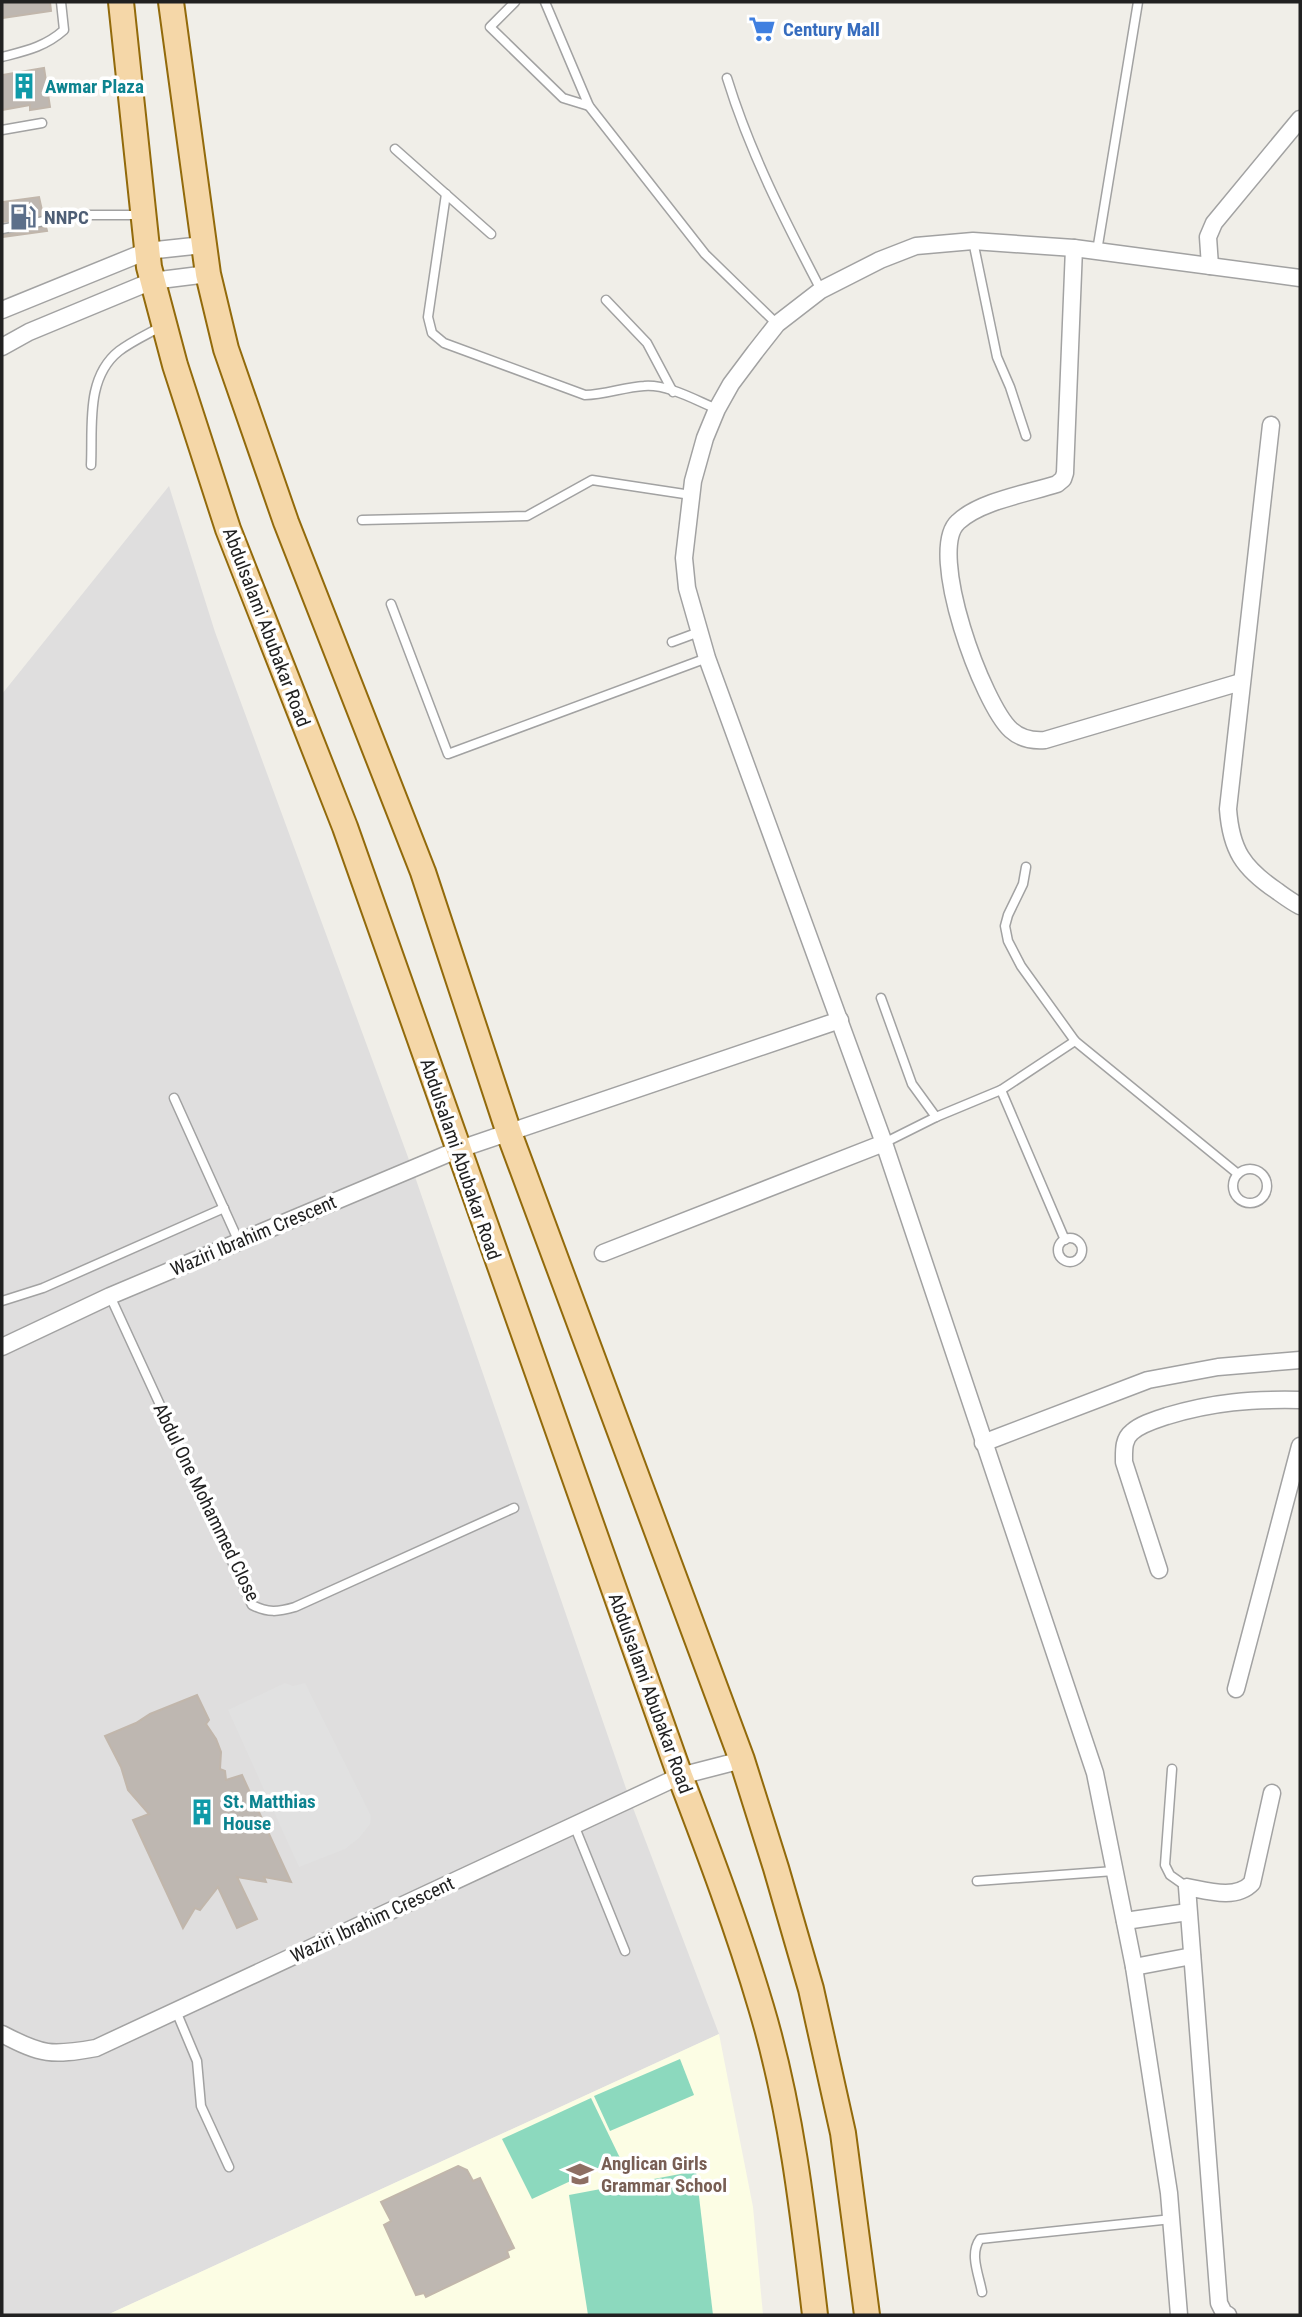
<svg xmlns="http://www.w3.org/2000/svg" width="1302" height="2317" font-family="'Roboto Condensed',sans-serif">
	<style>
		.residential { fill: #dfdede }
		.education { fill: #fcfde4 }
		.pitch { fill: #8cd9be }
		.parking { fill: #e1e1e1 }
		.building { fill: #beb7b1; stroke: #c1b6ab; stroke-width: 2 }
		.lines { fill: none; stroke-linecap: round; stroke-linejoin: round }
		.service-casing { stroke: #a2a2a2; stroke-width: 11 }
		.minor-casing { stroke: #a2a2a2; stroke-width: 19 }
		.primary-casing { stroke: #926a0b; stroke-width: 28 }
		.service { stroke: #fff; stroke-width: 8 }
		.minor { stroke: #fff; stroke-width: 16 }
		.primary { stroke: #f5d7a8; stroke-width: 24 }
		.labels { text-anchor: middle; stroke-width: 7; stroke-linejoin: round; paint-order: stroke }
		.shop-label { font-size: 19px; font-weight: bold; fill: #366cbe; stroke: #fff; text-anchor: start }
		.culture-label { font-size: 19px; font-weight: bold; fill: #0d838f; stroke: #fff; text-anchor: start }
		.service-label { font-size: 19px; font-weight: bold; fill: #4e5e75; stroke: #fff; text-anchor: start }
		.street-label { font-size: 19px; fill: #212121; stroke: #fff }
		.education-label { font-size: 19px; font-weight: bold; fill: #785e54; stroke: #fff; text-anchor: start }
	</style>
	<rect width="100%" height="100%" fill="#f0eee8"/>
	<polygon class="residential" points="169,486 215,632 412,1168 630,1800 719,2034 107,2315 2,2315 2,694"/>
	<polygon class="education" points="719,2034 753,2207 763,2315 107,2315"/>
	<g class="pitch">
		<polygon points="680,2059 694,2095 610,2131 594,2096"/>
		<polygon points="591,2098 620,2158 532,2199 502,2139"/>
		<polygon points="696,2171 713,2315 588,2315 569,2195"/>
	</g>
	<polygon class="parking" points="285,1683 293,1686 305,1683 371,1816 370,1824 359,1838 345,1849 299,1867 228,1710"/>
	<g class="building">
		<polygon points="2,2 50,2 51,11 2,18"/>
		<polygon points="44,68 50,107 30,110 30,105 2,110 2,75"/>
		<polygon points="39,197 43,215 2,222 2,202"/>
		<polygon points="46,227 47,231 2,237 2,235"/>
		<polygon points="197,1695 209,1720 206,1724 216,1739 221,1752 220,1769 225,1771 226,1780 242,1775 291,1882 264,1877 266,1882 237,1877 257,1919 237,1928 218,1887 200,1910 195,1908 183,1928 133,1820 149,1814 128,1790 121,1767 105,1736 136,1723 150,1714"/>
		<polygon points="458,2166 467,2170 473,2181 480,2178 514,2248 507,2251 509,2257 426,2297 424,2293 416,2295 384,2225 391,2221 381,2202"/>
	</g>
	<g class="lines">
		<g class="service-casing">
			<g id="service">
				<polyline points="515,2 490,27 563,98 589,106"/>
				<polyline points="545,2 589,106 705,254 777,324"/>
				<path d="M2,57C25,51 45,47 64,30L61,2"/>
				<path d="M727,78C750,153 785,221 821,290"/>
				<polyline points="2,130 42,123"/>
				<polyline points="395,149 491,234"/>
				<path d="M446,194L428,317L432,333L444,343L585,395C605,395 624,387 644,386C668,384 695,400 717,409"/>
				<polyline points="2,229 76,215 140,215"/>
				<polyline points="973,241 997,357 1010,387 1026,436"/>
				<polyline points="1097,251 1138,2"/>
				<polyline points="606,300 647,343 673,392"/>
				<path d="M91,465C93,427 85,378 119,351C132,341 148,334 162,326"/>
				<polyline points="362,520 527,516 592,480 691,495"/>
				<polyline points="391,604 448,754 707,658"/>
				<polyline points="672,642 699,632"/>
				<polyline points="1026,867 1023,884 1008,915 1005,926 1008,941 1021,966 1075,1041 1238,1174"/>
				<polyline points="881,998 912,1084 936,1117"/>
				<polyline points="174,1098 239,1242"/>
				<polyline points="884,1143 936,1117 1001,1090"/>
				<circle cx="1250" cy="1186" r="17"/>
				<circle cx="1070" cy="1250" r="12"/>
				<polyline points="1065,1240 1001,1090 1075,1041"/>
				<path d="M110,1296L252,1605C268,1613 278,1612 295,1607L514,1508"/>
				<polyline points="2,1301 43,1288 224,1208"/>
				<polyline points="1172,1769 1165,1865 1170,1875 1187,1887"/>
				<polyline points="574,1825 625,1951"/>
				<polyline points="977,1881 1114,1871"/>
				<polyline points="176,2011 197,2061 201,2106 229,2167"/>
				<path d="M982,2292C979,2275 969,2254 980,2239L1172,2219"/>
			</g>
		</g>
		<g class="minor-casing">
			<g id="minor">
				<path d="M1074,248L1065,473L1063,479L1057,484C1029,493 980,501 958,522C926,551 983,705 1011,730C1021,739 1032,741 1045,740L1241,682"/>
				<polyline points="1210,266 1208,237 1214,223 1300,119"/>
				<polyline points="2,310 147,251 203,245"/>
				<polyline points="2,347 29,332 152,281 208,274"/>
				<path d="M1271,425L1228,809C1231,850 1243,868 1277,891C1284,896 1292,902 1300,906"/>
				<polyline points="603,1253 884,1143"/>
				<polyline points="2,1347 110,1296 457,1150 840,1020"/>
				<polyline points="983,1443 1148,1380 1218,1367 1300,1360"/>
				<path d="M1159,1570L1124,1462C1124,1451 1123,1439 1132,1432C1141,1424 1155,1420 1167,1416C1213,1402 1252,1399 1300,1400"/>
				<polyline points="1236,1689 1300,1446"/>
				<polyline points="1125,1921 1188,1912"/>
				<polyline points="1134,1967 1192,1956"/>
				<path d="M2,2034C42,2055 51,2056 96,2048L680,1776L742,1760"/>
				<polyline points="1179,2315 1169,2193 1134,1967 1095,1773 884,1143 707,658 687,588 684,558 693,481 705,438 717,409 731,384 755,352 777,324 821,290 880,260 916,246 973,241 1074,248 1300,278"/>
				<path d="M1228,2315L1224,2313L1219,2303L1187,1887C1208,1891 1236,1900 1252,1883L1272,1793"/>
			</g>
		</g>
		<g class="primary-casing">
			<g id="primary">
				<path d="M121,2L149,267L175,365L228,529L345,827L680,1776C709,1852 738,1929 761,2007C791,2107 803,2212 815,2315"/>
				<polyline points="171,2 208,274 226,349 286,522 423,872 509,1133 742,1760 776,1868 811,1989 843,2133 867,2315"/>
			</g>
		</g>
		<use href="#service" class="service"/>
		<use href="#minor" class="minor"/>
		<use href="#primary" class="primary"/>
	</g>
	<defs>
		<g id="supermarket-bare" transform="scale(2.1)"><path d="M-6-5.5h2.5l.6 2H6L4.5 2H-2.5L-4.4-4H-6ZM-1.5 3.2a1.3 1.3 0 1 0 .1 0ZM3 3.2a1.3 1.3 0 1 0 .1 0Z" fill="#3f7fe0" stroke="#fff" stroke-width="2.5" paint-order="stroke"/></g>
		<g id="building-bare" transform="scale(2.1)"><path d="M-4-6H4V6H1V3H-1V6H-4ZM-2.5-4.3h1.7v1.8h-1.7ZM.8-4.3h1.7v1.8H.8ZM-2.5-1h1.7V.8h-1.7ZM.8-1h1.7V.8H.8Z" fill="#0f9aa8" stroke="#fff" stroke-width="2.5" paint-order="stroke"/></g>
		<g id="fuel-bare" transform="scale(2.1)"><path d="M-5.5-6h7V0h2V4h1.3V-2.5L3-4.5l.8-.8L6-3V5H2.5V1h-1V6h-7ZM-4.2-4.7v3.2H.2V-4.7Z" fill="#5c6f8a" stroke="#fff" stroke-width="2.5" paint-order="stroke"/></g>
		<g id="school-bare" transform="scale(2.1)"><path d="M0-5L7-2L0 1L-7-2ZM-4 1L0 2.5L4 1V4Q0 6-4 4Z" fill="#8d6e63" stroke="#fff" stroke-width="2.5" paint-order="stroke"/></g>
	</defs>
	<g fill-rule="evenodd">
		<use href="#supermarket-bare" x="762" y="29"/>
		<use href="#building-bare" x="24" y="86"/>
		<use href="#fuel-bare" x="23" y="217"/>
		<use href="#building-bare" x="202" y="1812"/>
		<use href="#school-bare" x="580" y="2174"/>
	</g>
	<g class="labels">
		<g class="shop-label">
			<text x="783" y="36">Century Mall</text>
		</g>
		<g class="culture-label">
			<text x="45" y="93">Awmar Plaza</text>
			<text x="223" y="1808">St. Matthias<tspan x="223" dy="22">House</tspan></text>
		</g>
		<g class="service-label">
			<text x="44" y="224">NNPC</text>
		</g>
		<g class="street-label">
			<text transform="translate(267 627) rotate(69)" y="7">Abdulsalami Abubakar Road</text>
			<text transform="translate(461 1159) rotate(71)" y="7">Abdulsalami Abubakar Road</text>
			<text transform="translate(253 1235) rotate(-23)" y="7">Waziri Ibrahim Crescent</text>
			<text transform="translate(207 1502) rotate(64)" y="7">Abdul One Mohammed Close</text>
			<text transform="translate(651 1693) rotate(70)" y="7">Abdulsalami Abubakar Road</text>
			<text transform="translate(372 1919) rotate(-25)" y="7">Waziri Ibrahim Crescent</text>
		</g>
		<g class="education-label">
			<text x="601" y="2170">Anglican Girls<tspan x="601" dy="22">Grammar School</tspan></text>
		</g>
	</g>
	<rect width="1302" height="2317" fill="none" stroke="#212121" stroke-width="7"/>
</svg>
